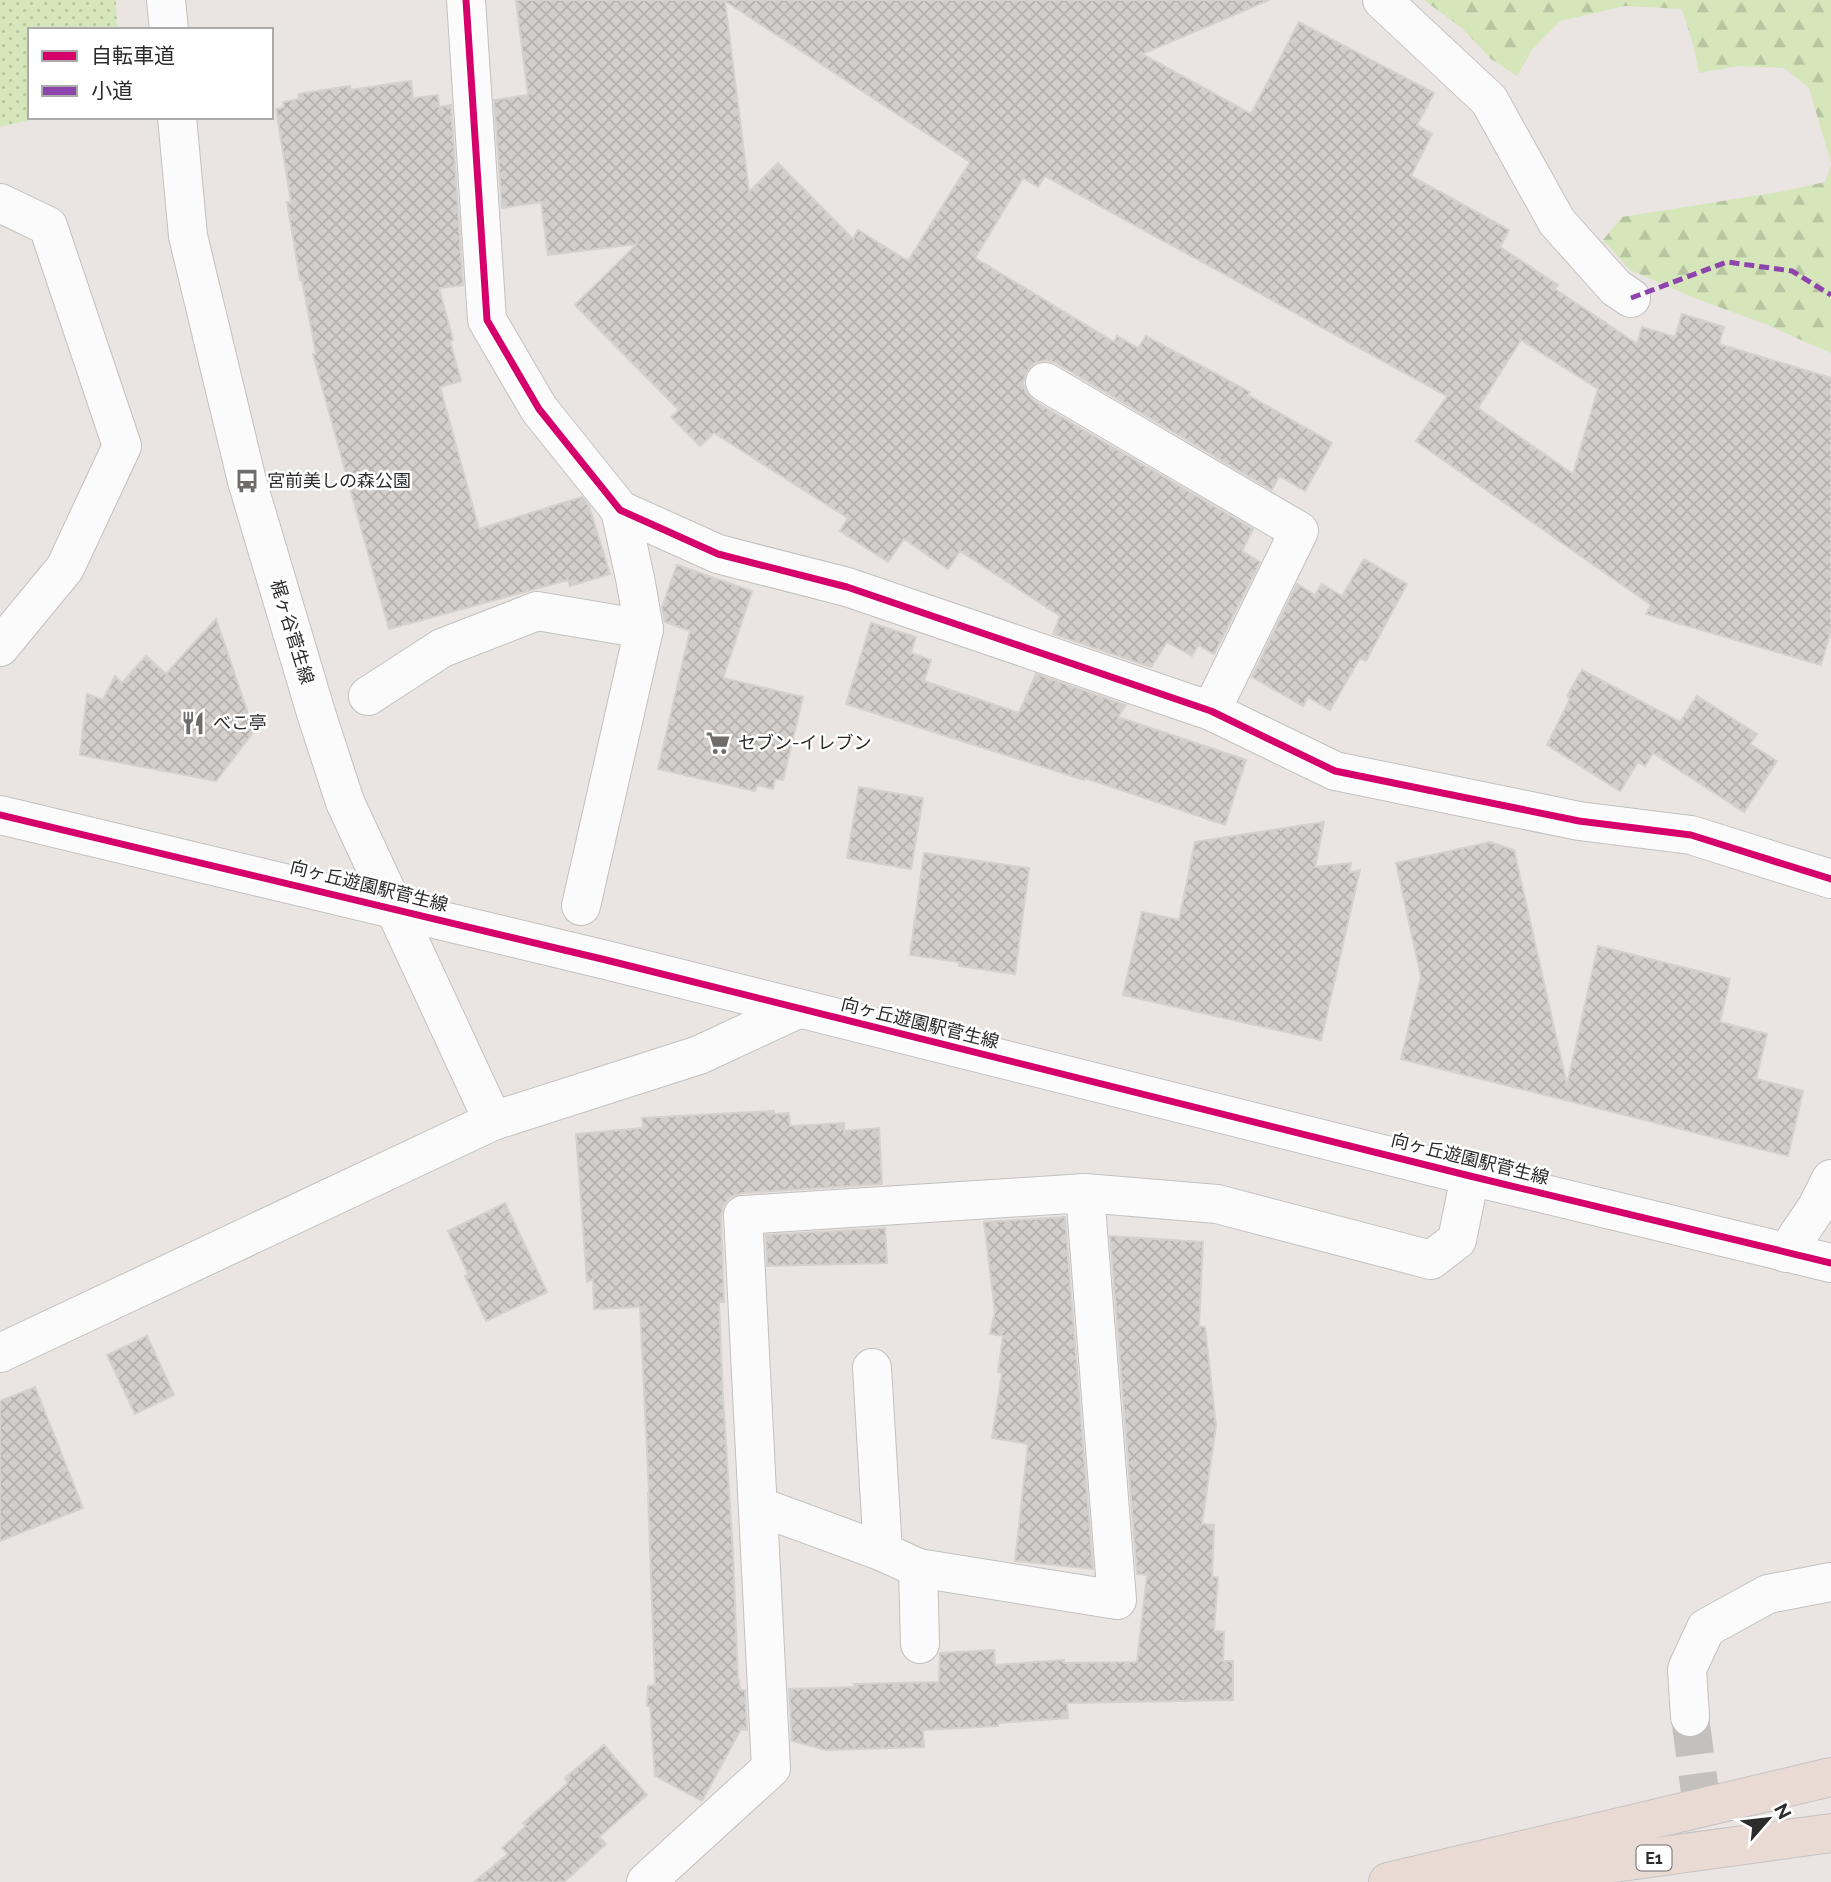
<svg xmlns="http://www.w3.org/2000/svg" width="1831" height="1882" font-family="Raleway,'Noto Sans JP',sans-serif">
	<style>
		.forest { fill: url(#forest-firs) }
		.park { fill: url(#park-dots) }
		.building { fill: url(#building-cross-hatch); stroke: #d5d1ce; stroke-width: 2; fill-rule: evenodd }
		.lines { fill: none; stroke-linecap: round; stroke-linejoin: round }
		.minor-tunnel { stroke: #c4c0be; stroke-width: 38; stroke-dasharray: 38 19; stroke-linecap: butt }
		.minor-casing { stroke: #c2c1c1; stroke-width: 40 }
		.highway-casing { stroke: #c6c3c2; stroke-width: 40 }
		.minor { stroke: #fcfbfb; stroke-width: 38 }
		.highway { stroke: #eadad4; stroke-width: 38 }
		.quiet { stroke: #8e44ad; stroke-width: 5; stroke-dasharray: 10 5; stroke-linecap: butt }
		.cycleway-casing { stroke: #fff; stroke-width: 11 }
		.cycleway { stroke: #d6006c; stroke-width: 7 }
		.labels { text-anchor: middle; stroke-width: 5; stroke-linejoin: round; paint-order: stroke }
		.shield { fill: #fff; stroke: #6b6b6b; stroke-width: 2 }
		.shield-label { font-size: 16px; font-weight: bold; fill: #2c2c2c }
		.poi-label { font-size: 18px; fill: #2c2c2c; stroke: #fff; text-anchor: start }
		.street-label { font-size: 18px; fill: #2c2c2c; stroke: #fff }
	</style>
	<defs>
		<pattern id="forest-firs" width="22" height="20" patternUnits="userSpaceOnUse" patternTransform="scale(1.75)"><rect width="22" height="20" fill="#d5e6ba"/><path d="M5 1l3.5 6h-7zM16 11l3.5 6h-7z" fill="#b7c5a0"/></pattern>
		<pattern id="park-dots" width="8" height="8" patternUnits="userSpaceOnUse" patternTransform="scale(1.75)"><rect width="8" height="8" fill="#d5e6ba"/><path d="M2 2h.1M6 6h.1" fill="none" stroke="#b7c5a0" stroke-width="1.8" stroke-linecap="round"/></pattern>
		<pattern id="building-cross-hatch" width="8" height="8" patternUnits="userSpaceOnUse" patternTransform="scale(1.75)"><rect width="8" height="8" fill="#d1cecb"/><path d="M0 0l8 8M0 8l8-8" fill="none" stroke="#b4b1ae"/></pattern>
	</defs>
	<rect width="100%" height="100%" fill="#eae5e2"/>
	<g class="forest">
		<polygon points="1424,0 1831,0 1831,163 1809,88 1784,68 1738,66 1699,73 1693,44 1682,9 1625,6 1560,21 1531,51 1517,76 1491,59 1463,29"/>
		<polygon points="1831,165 1831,353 1765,324 1697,299 1630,270 1603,240 1622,217 1779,192 1825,182"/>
	</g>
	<polygon class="park" points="0,0 116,0 117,30 30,30 30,117 42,117 0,127"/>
	<g class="building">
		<path d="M516,0H1269L1142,54L1251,114L1299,22L1434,93L1417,125L1432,134L1411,176L1509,230L1500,247L1558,285L1555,289L1637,344L1642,327L1675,337L1682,314L1724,327L1719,344L1831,378V630L1821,665L1646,614L1651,605L1416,441L1447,396L1045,176L1038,187L1023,178L975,258L1114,342L1117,336L1138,348L1146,336L1250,392L1248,395L1332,443L1305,491L1279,476L1272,490L1056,363L1046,360L1035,363L1026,372L1023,383L1026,392L1034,401L1253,529L1242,551L1260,562L1214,654L1198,645L1192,656L1167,642L1151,667L1053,634L1060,616L960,551L948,569L904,539L888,562L840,531L848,518L714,433L700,446L671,417L679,410L575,305L637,244L548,255L541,202L502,208L494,100L528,95ZM725,1L970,162L908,261L858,230L853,239L778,163L749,192ZM1521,340L1598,389L1573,474L1478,408Z"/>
		<polygon points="411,81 413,98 438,95 439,107 451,105 463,285 439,288 453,340 450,341 461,381 440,387 479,529 582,497 589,506 610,574 570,586 568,580 389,629 313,354 316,354 302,280 300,280 287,202 291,202 276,109 284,107 283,102 299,99 298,94 350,86 350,90"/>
		<polygon points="1364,559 1407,584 1366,661 1360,658 1330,710 1308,697 1303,706 1252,677 1297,584 1315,595 1322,584 1342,596"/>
		<polygon points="677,565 752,591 723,678 803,697 783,780 775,779 773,789 757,785 755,791 658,769 690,631 665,622 662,607"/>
		<polygon points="216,619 254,731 216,781 80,755 87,694 103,700 115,676 122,683 146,656 166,674"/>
		<polygon points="871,623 916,637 911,653 931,660 924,681 1019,713 1036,674 1126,705 1118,717 1246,760 1225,825 1085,778 1084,780 846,704"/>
		<polygon points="1582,670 1680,722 1697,696 1757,734 1750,744 1777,761 1744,812 1653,753 1645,766 1638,762 1620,791 1547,745 1570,699 1567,696"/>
		<polygon points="859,787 923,798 911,869 847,858"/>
		<polygon points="1324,822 1315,867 1351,863 1349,873 1360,870 1321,1040 1123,995 1142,912 1179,920 1195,842"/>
		<polygon points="1490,842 1514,850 1567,1085 1598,946 1730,979 1720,1022 1767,1034 1756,1079 1803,1091 1788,1156 1401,1059 1421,977 1396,863"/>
		<polygon points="924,853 1029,868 1015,974 959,966 959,962 910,955"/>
		<polygon points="774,1111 774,1114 789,1113 790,1126 844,1123 844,1131 879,1128 882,1184 742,1193 730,1197 723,1206 721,1216 724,1302 719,1302 723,1398 733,1552 738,1680 739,1680 740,1690 745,1690 747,1730 741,1729 702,1801 655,1776 650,1706 647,1706 648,1686 655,1685 648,1493 649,1493 640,1307 594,1309 593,1279 587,1282 576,1134 643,1128 642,1118"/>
		<polygon points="505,1203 547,1292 486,1321 465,1276 468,1274 448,1231"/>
		<polygon points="1065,1217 1093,1569 1015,1561 1028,1444 992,1438 1002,1373 998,1372 1003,1336 990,1334 995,1312 984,1222"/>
		<polygon points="885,1228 887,1263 767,1266 766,1235"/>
		<polygon points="1110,1236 1203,1242 1199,1326 1205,1327 1216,1426 1202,1524 1214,1525 1212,1577 1218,1577 1214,1631 1224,1632 1223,1661 1233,1661 1233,1700 1067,1703 1068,1718 998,1723 998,1726 923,1730 924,1747 826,1750 792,1741 789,1689 855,1687 854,1684 939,1682 940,1653 994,1650 995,1665 1064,1660 1064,1663 1137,1662 1147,1575 1137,1574"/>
		<polygon points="147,1336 174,1395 135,1414 107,1355"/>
		<polygon points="35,1387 83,1508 0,1541 0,1401"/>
		<polygon points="604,1745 647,1795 599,1837 606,1844 564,1882 474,1882 508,1854 502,1848 526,1826 523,1823 568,1783 565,1778"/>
	</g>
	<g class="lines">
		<polyline class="minor-tunnel" points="1690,1717 1712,1882"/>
		<g class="minor-casing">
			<g id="minor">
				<polyline points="166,0 169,30"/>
				<polyline points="466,0 487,320 539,409 620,510 718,554 847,587 1211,711 1335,771 1579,821 1691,835 1831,879"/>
				<polyline points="1382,0 1489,100 1557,222 1616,288 1631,298"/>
				<polyline points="177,117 188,236 247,481 316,713 345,802 493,1121"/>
				<polyline points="0,203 48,226 122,446 65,568 0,647"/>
				<polyline points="1045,382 1299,531 1211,711"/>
				<polyline points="368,696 442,648 537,611 644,629"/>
				<polyline points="0,815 606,960 1470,1176 1831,1263"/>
				<polyline points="581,906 644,629 635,578 620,510"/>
				<polyline points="1786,1253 1817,1207 1831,1179"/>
				<polyline points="0,1353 493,1121 699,1055 798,1009"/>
				<polyline points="872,1368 883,1552 918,1568 1117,1600 1085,1193"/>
				<polyline points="758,1506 883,1552"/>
				<polyline points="918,1568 920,1644"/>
				<polyline points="1690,1717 1687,1669 1706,1628 1768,1594 1831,1582"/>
				<polyline points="646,1882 771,1768 743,1215 1085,1193 1217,1204 1431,1260 1457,1240 1470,1176"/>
			</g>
		</g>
		<g class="highway-casing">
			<g id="highway">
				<polyline points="1490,1880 1831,1833"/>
				<polyline points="1388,1882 1831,1777"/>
			</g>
		</g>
		<use href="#minor" class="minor"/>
		<use href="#highway" class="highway"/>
		<polyline class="quiet" points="1631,298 1727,262 1792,271 1831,295"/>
		<g class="cycleway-casing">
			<g id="cycleway">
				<polyline points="466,0 487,320 539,409 620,510 718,554 847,587 1211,711 1335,771 1579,821 1691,835 1831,879"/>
				<polyline points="0,815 606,960 1470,1176 1831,1263"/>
			</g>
		</g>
		<use href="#cycleway" class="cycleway"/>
	</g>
	<defs>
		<g id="bus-bare" transform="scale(1.89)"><path d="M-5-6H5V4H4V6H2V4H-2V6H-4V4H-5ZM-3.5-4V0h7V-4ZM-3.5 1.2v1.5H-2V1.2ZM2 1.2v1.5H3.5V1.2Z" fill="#6e6d6c" stroke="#fff" stroke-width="2.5" paint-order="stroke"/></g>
		<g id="restaurant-bare" transform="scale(1.89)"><path d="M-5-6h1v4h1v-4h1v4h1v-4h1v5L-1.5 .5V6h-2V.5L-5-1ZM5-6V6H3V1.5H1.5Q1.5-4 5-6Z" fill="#6e6d6c" stroke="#fff" stroke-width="2.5" paint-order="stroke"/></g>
		<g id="supermarket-bare" transform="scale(1.89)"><path d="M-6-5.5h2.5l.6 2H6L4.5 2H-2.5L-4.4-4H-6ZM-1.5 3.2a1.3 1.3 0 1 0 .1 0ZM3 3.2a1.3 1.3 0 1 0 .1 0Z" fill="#6e6d6c" stroke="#fff" stroke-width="2.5" paint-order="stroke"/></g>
	</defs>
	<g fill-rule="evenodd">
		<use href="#bus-bare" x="247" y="481"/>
		<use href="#restaurant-bare" x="193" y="723"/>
		<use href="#supermarket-bare" x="718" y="743"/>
	</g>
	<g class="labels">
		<rect class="shield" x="1636.5" y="1845.5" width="35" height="25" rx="5"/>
		<g class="shield-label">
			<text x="1654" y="1864">E1</text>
		</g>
		<g class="poi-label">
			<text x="267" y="487">宮前美しの森公園</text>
			<text x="213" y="729">べこ亭</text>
			<text x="738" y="749">セブン-イレブン</text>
		</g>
		<g class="street-label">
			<text transform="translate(292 632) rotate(73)" y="6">梶ヶ谷菅生線</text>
			<text transform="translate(369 886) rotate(14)" y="6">向ヶ丘遊園駅菅生線</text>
			<text transform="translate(920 1023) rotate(14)" y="6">向ヶ丘遊園駅菅生線</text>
			<text transform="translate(1470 1159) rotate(14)" y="6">向ヶ丘遊園駅菅生線</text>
		</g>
	</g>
	<rect x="28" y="28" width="245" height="91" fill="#ffffff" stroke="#ababab" stroke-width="2"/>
	<rect x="42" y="51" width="35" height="10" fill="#d6006c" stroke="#ababab" stroke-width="2"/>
	<text x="91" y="63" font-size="21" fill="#2c2c2c">自転車道</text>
	<rect x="42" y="86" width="35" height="10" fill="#8e44ad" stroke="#ababab" stroke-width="2"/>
	<text x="91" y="98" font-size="21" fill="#2c2c2c">小道</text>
	<g transform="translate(1768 1819) rotate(62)" stroke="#ffffff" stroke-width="5" paint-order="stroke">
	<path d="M0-5L12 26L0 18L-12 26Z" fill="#2c2c2c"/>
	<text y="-10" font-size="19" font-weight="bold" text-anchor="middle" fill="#2c2c2c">N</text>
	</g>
</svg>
